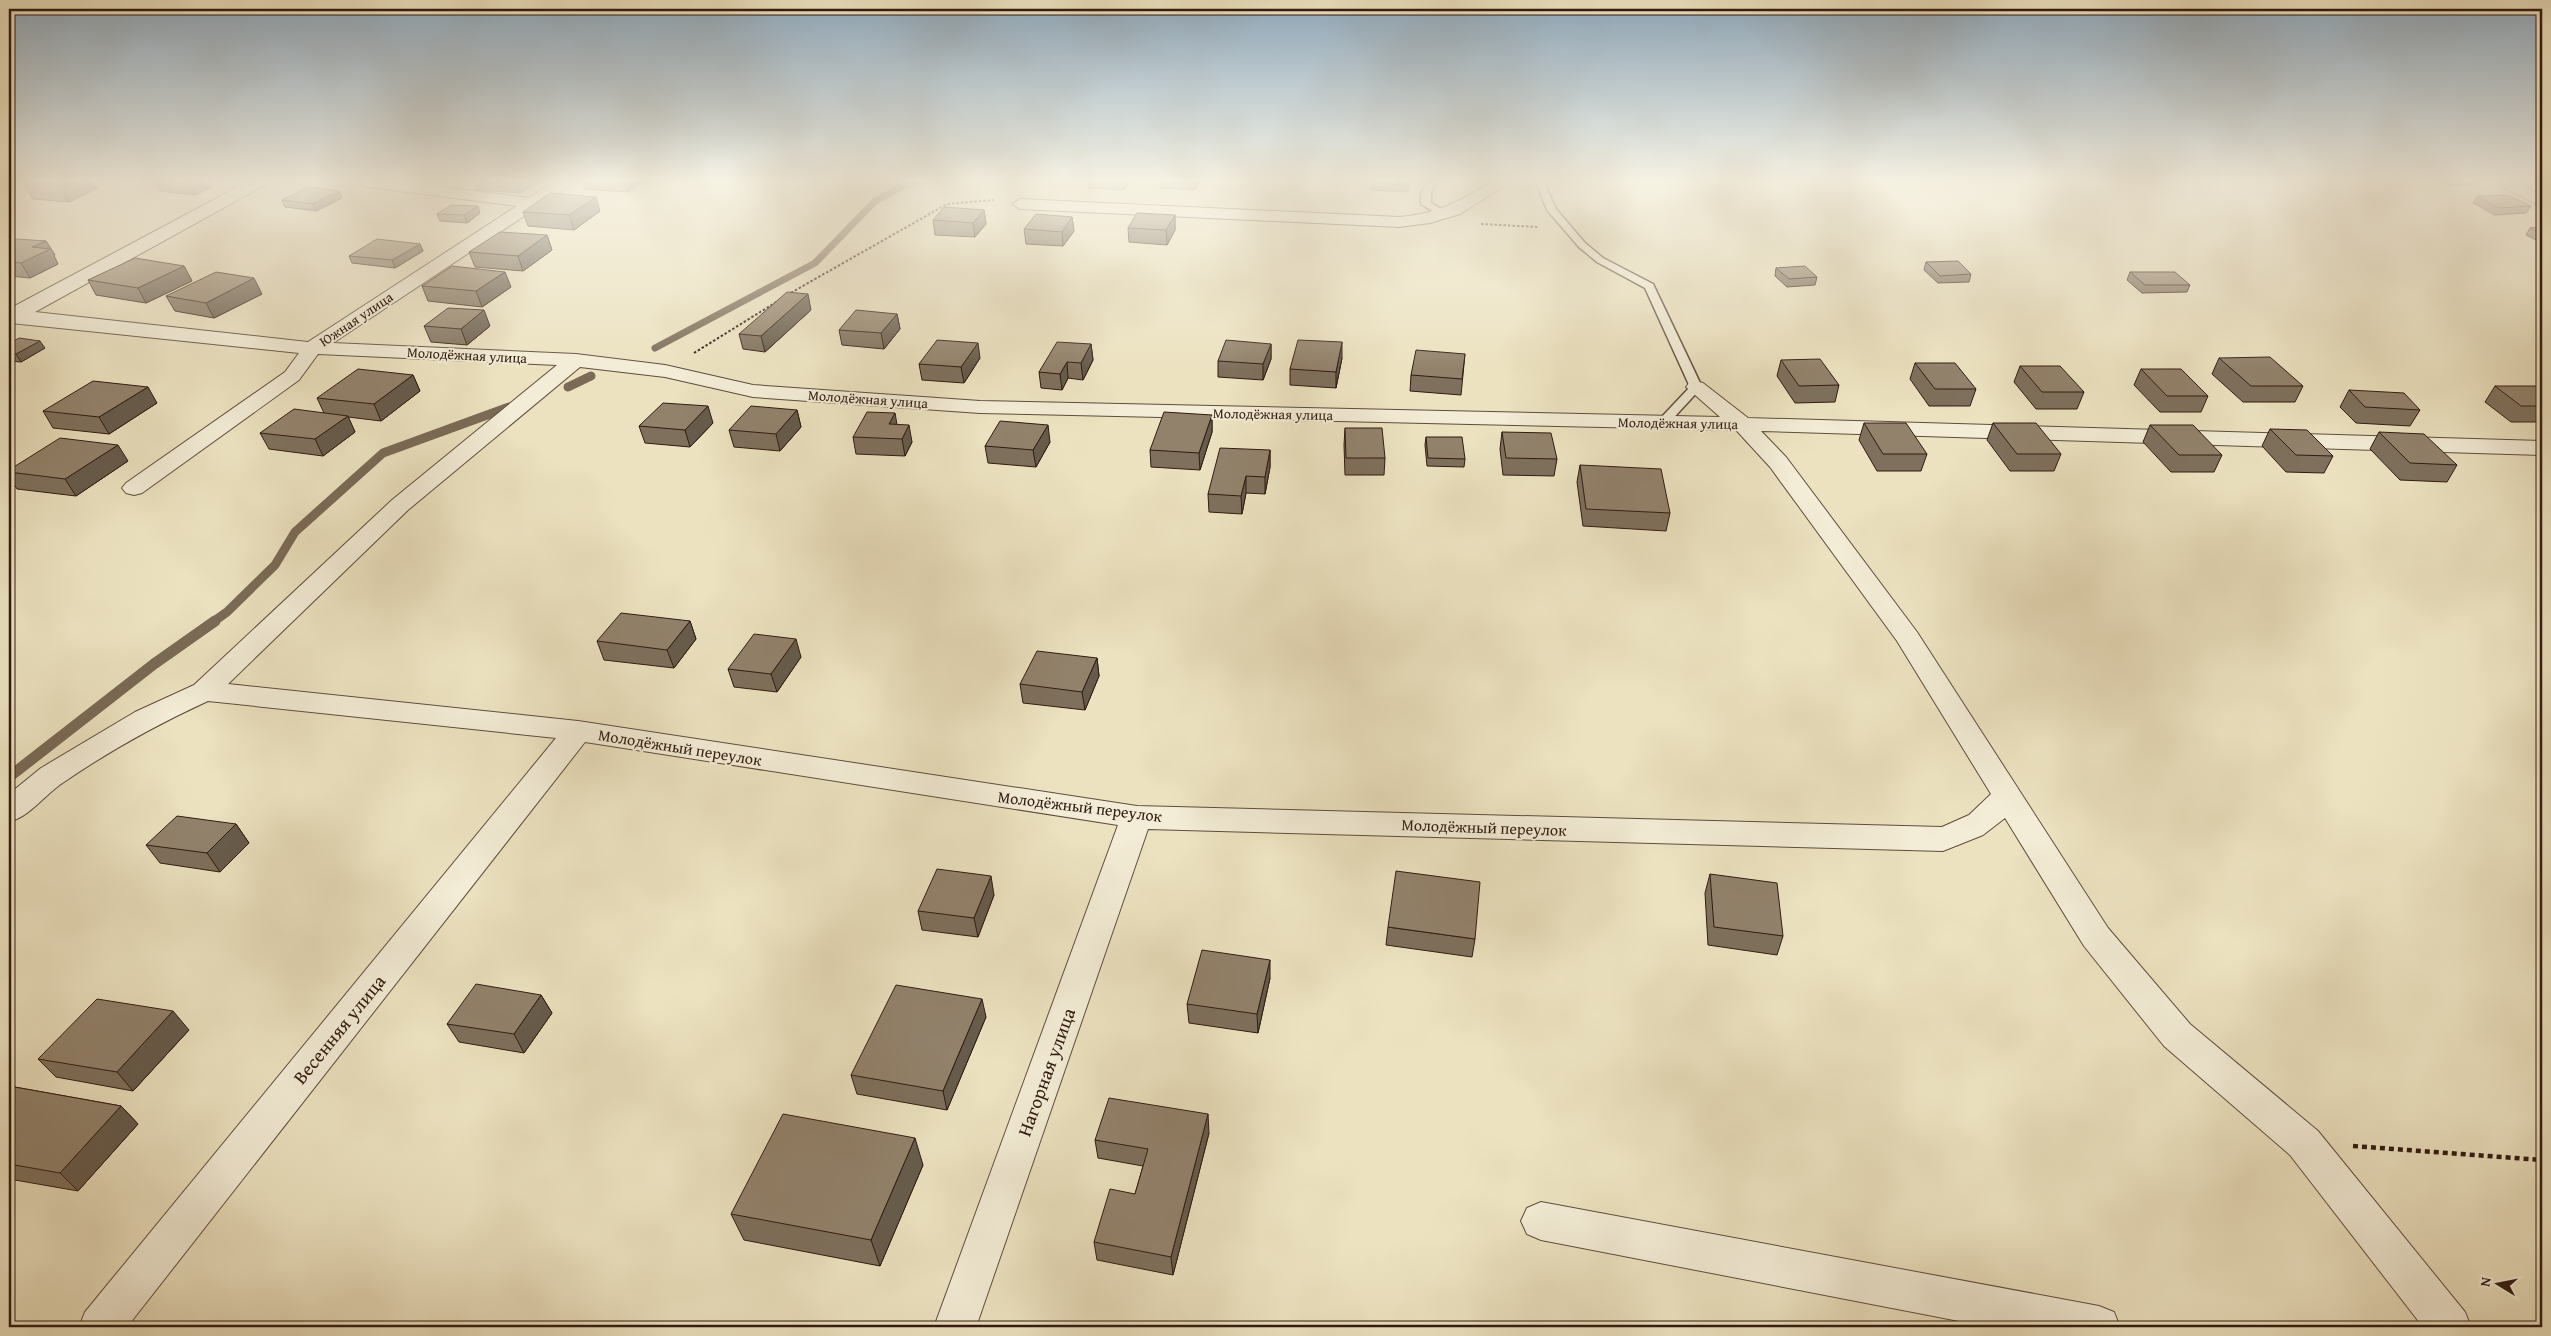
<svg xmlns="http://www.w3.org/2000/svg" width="2551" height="1336" font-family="'Gentium Book Plus',serif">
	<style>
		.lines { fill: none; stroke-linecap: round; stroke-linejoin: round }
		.stream-far2 { stroke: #7a6a56; stroke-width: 7 }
		.stream-far1 { stroke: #7a6a56; stroke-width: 9 }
		.stream { stroke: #7a6a56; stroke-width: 11 }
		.lane-casing { stroke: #5f4d3d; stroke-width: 3 }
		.street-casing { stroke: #5f4d3d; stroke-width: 2 }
		.path-far1 { stroke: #301b11; stroke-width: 2; stroke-dasharray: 2.5 2; stroke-linecap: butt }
		.path { stroke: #301b11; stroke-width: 4.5; stroke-dasharray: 5 4; stroke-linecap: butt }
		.lane { fill: #f3ecd6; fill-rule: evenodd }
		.street { fill: #f3ecd6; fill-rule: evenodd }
		.wall { fill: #7e705d; stroke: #301b11 }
		.shaded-wall { fill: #665b4c; stroke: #301b11 }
		.building { fill: #92826c; stroke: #301b11 }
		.labels { text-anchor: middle; stroke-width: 4; stroke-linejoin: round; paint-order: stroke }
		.far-street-label { font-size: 14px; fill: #301b11; stroke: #f3ecd6 }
		.street-label { font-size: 16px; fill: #301b11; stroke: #f3ecd6 }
		.near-street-label { font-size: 19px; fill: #301b11; stroke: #f3ecd6 }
	</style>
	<rect width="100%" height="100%" fill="#ece2c0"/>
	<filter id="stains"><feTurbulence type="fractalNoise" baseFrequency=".004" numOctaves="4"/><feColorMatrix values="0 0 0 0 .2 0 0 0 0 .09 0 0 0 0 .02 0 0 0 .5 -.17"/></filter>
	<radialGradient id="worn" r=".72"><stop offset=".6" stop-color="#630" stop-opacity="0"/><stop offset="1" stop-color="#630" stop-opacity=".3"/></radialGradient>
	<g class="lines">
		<polyline class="stream-far2" points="655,348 815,263 875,201 905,185 924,182"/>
		<g class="stream-far1">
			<polyline points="568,387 591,376"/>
			<polyline points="213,622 227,612 275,565 295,532 383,453 509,407"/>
		</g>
		<polyline class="stream" points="9,777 154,664 215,621"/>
		<g class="lane-casing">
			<g id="lane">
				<polygon points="1429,182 1437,182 1431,193 1431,203 1448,213 1448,217 1442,217 1421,204 1421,193"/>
				<polygon points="1536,182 1544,182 1556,209 1585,243 1603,258 1653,284 1702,387 1666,426 1662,427 1656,423 1690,387 1645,288 1597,262 1579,247 1547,210"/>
			</g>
		</g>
		<g class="street-casing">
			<g id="street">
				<path d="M247,182H267L265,185L35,312L308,342L517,206L367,187L361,185L359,182H403L529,198L554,182H573L571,185L333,343L576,354L665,365L753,385L980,401L1720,417L1686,387L1689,383L1696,381L1703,383L1748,418L2542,441V455L1761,431L1786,457L1917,632L2108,928L2190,1024L2318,1131L2465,1312L2471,1327H2423L2290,1155L2164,1046L2084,946L2005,818L1983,835L1943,851L1148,829L976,1327H934L1118,825L585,742L127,1327H79L85,1312L556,738L208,701C158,724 109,751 64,782C45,794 31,816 9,822V794L41,768L135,712L194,685L392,500L557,365L318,354L299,380L142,493L134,495L126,493L122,488L126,483L285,372L299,353L11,323L9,322V309ZM580,367L665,377L753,397L980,413L1736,430L1770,467L1897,641L1991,794L1969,815L1942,827L1137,806L578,721L228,684L408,510Z"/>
				<path d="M1491,182H1510L1460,214L1430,223L1399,227L1020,209L1012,204L1020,199L1399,217C1437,214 1459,202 1491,182Z"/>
				<polygon points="2497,182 2517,182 2542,195 2542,207 2499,185"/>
				<polygon points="1541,1202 2099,1306 2114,1312 2120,1327 1990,1327 1541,1240 1527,1234 1521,1221 1527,1208"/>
			</g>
		</g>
		<g class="path-far1">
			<polyline points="1481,224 1538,227"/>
			<polyline points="787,295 947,204 994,200"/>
			<polyline points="694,353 778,301"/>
		</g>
		<polyline class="path" points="2353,1146 2542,1160"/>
		<use href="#lane" class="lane"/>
		<use href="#street" class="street"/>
	</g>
	<g class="wall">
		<polygon points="23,182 93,182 97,188 69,202 33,199"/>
		<polygon points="474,182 538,182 520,193 477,190"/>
		<polygon points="582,182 642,182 628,192 584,189"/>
		<polygon points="1088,182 1129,182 1124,190 1089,188"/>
		<polygon points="1160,182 1200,182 1195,190 1160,188"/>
		<polygon points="1372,182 1410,182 1407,192 1371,190"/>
		<polygon points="2441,182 2474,182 2472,185 2446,185"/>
		<polygon points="156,184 212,187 195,195 160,191"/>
		<polygon points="339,191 342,198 316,211 285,207 282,200"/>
		<polygon points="2477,196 2531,206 2526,213 2495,215 2473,203"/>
		<polygon points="984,210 986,224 975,237 935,235 933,220"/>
		<polygon points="600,211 574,230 528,226 523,212"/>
		<polygon points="480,213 467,223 440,221 437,214"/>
		<polygon points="1175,215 1175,230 1167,245 1129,242 1128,228"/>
		<polygon points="1072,217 1074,231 1063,246 1026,244 1024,229"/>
		<polygon points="2542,227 2542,243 2526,235 2530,228"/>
		<polygon points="547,235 552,250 523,271 475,267 469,252"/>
		<polygon points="46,241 55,255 54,256 58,264 30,278 9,276 9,243"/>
		<polygon points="420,244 423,251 395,268 352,263 349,256"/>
		<polygon points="1926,262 1971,274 1969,282 1938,283 1924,270"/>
		<polygon points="184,266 192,281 146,303 96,295 88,280"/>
		<polygon points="1776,268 1817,277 1815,285 1787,287 1775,276"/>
		<polygon points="2130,272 2190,285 2187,292 2142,293 2127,280"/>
		<polygon points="422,286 511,287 482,307 428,301"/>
		<polygon points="262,294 214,318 175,311 166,296"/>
		<polygon points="811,310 765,352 743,349 739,334"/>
		<polygon points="897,314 900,329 884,349 842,345 839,330"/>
		<polygon points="424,326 490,326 467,345 431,342"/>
		<polygon points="9,344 45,348 21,362 9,361"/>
		<polygon points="1091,344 1093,360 1083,380 1068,378 1062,390 1041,388 1039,372"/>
		<polygon points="1271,344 1271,359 1263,380 1218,377 1218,361"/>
		<polygon points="1465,354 1461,395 1410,391 1411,375"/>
		<polygon points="980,358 964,383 922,380 919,364"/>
		<polygon points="1342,358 1336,388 1290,385 1290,369"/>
		<polygon points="2219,358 2303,386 2295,402 2243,402 2212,374"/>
		<polygon points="1781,360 1839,385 1835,402 1795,403 1777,376"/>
		<polygon points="1915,363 1976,389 1970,406 1929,406 1910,379"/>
		<polygon points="2020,366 2084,392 2077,409 2036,409 2014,382"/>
		<polygon points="2141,369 2208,396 2201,412 2160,412 2134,385"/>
		<polygon points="413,375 420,391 381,421 348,417 355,432 323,456 269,449 260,433 324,413 317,398"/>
		<polygon points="2495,386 2542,406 2542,422 2511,422 2485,402"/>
		<polygon points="2349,390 2420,410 2410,426 2356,423 2340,407"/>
		<polygon points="157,403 109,434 53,428 43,411"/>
		<polygon points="797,410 801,427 780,451 734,447 729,430"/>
		<polygon points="1212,415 1212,432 1200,470 1151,467 1150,450"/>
		<polygon points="713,423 690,447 645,443 639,426"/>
		<polygon points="1864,423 1927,454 1921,471 1877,471 1859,440"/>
		<polygon points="1993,423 2061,454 2054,471 2010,471 1987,440"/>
		<polygon points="897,425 912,442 905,456 856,454 853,437"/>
		<polygon points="2150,425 2222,455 2214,472 2171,472 2143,442"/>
		<polygon points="1345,428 1385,458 1384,475 1345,475 1344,445"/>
		<polygon points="2270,429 2333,456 2324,473 2286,472 2262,446"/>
		<polygon points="1502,432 1557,459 1554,476 1503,475 1500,449"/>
		<polygon points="2379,432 2457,465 2447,482 2400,480 2370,449"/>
		<polygon points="1426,437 1465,459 1464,467 1427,466 1425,445"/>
		<polygon points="1050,442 1036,467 988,463 985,446"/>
		<polygon points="1270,450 1270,467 1265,494 1246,493 1242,514 1209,512 1208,494"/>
		<polygon points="128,461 76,496 17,489 9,476 9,470"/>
		<polygon points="1580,465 1670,513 1666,531 1583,526 1577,482"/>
		<polygon points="690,621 696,639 674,668 604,660 597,641"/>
		<polygon points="801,657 777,692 734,687 728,669"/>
		<polygon points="1097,658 1099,676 1085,710 1023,703 1020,684"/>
		<polygon points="236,824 249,843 220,872 160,863 146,845"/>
		<polygon points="1710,874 1783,936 1777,955 1708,945 1705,893"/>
		<polygon points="994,895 978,937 922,930 918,911"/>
		<polygon points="1388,927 1475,939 1472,957 1386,945"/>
		<polygon points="1270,978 1258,1033 1189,1023 1187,1004"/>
		<polygon points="541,995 552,1013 524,1053 459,1042 447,1024"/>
		<polygon points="986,1017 947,1110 857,1094 851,1075"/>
		<polygon points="189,1030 133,1091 56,1077 38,1059"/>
		<polygon points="9,1086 121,1106 138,1124 78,1191 9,1179"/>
		<polygon points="1209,1133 1173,1275 1097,1260 1094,1242 1135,1194 1143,1166 1098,1158 1095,1140"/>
		<polygon points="923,1165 880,1266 744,1240 731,1214"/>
	</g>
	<g class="shaded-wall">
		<polygon points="57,182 93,182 97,188 69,202"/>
		<polygon points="205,182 209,182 212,187 195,195 192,188"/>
		<polygon points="516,182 538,182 520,193"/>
		<polygon points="625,182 642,182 628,192"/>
		<polygon points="1124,182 1129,182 1124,190 1123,183"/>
		<polygon points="1196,182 1200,182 1195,190 1195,183"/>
		<polygon points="339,191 342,198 316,211 313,204"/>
		<polygon points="596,197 600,211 574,230 569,215"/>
		<polygon points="478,206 480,213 467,223 464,215"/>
		<polygon points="984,210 986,224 975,237 973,223"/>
		<polygon points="1175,215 1175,230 1167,245 1166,230"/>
		<polygon points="1072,217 1074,231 1063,246 1062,232"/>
		<polygon points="547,235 552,250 523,271 518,256"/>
		<polygon points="46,241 55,255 54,256 58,264 30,278 21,263 32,247"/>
		<polygon points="420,244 423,251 395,268 392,260"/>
		<polygon points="184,266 192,281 146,303 138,288"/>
		<polygon points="505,272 511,287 482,307 476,291"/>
		<polygon points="254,278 262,294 214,318 206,303"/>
		<polygon points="808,294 811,310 765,352 761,336"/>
		<polygon points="484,310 490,326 467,345 461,329"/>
		<polygon points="897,314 900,329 884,349 881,333"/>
		<polygon points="40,341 45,348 21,362 16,354"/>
		<polygon points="1342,342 1342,358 1336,388 1336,372"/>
		<polygon points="978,343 980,358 964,383 961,367"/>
		<polygon points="1091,344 1093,360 1083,380 1081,363"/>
		<polygon points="1271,344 1271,359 1263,380 1263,364"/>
		<polygon points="1067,362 1068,378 1062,390 1060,374"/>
		<polygon points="413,375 420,391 381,421 374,404"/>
		<polygon points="148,387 157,403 109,434 99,417"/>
		<polygon points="708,406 713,423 690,447 685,430"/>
		<polygon points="797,410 801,427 780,451 776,434"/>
		<polygon points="895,413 898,430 889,424"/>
		<polygon points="1212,415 1212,432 1200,470 1199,453"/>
		<polygon points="348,416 355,432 323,456 315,439"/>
		<polygon points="909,425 912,442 905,456 902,439"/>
		<polygon points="1048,425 1050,442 1036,467 1033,450"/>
		<polygon points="118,445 128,461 76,496 65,479"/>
		<polygon points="1270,450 1270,467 1265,494 1265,477"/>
		<polygon points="1246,476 1246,493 1242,514 1241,496"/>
		<polygon points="690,621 696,639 674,668 667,650"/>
		<polygon points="796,639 801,657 777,692 771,674"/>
		<polygon points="1097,658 1099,676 1085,710 1082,692"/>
		<polygon points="236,824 249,843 220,872 207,853"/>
		<polygon points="991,876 994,895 978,937 974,918"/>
		<polygon points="1270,960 1270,978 1258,1033 1257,1014"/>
		<polygon points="541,995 552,1013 524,1053 514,1034"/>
		<polygon points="982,999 986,1017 947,1110 943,1091"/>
		<polygon points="173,1011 189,1030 133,1091 117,1072"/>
		<polygon points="121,1106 138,1124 78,1191 60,1173"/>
		<polygon points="1208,1114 1209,1133 1173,1275 1171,1257"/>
		<polygon points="915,1138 923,1165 880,1266 871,1240"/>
	</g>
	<g class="building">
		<polygon points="162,182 205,182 192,188 156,184"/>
		<polygon points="1105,182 1124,182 1123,183"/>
		<polygon points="1167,182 1196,182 1195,183"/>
		<polygon points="1372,182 1409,182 1408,185 1372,183"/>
		<polygon points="308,187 339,191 313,204 282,200"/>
		<polygon points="550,193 596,197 569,215 523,212"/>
		<polygon points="2508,195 2531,206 2499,208 2477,196"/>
		<polygon points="451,205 478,206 464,215 437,214"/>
		<polygon points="944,207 984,210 973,223 933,220"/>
		<polygon points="1137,213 1175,215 1166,230 1128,228"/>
		<polygon points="1036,214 1072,217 1062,232 1024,229"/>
		<polygon points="2542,227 2542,234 2530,228"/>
		<polygon points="500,232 547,235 518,256 469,252"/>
		<polygon points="17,239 46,241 32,247 50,249 21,263 9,262 9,243"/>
		<polygon points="377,239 420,244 392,260 349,256"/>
		<polygon points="135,258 184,266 138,288 88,280"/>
		<polygon points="1958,261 1971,274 1940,276 1926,262"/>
		<polygon points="452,266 505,272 476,291 422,286"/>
		<polygon points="1805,266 1817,277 1789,279 1776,268"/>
		<polygon points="216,272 254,278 206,303 166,296"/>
		<polygon points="2130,272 2175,272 2190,285 2145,285"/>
		<polygon points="787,292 808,294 761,336 739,334"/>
		<polygon points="448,308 484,310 461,329 424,326"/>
		<polygon points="856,310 897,314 881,333 839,330"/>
		<polygon points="19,338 40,341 16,354 9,353 9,344"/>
		<polygon points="937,340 978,343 961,367 919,364"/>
		<polygon points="1226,340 1271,344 1263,364 1218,361"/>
		<polygon points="1298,340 1342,342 1336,372 1290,369"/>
		<polygon points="1057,342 1091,344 1081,363 1067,362 1060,374 1039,372"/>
		<polygon points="1416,350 1465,354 1462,379 1411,375"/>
		<polygon points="2270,357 2303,386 2251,386 2219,358"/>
		<polygon points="1820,359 1839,385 1799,386 1781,360"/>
		<polygon points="1915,363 1955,363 1976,389 1935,389"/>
		<polygon points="2020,366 2060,366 2084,392 2042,392"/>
		<polygon points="358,369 413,375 374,404 317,398"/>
		<polygon points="2141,369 2181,369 2208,396 2167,396"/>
		<polygon points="93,381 148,387 99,417 43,411"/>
		<polygon points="2495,386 2540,386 2542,387 2542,406 2521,406"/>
		<polygon points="2349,390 2404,393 2420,410 2365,407"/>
		<polygon points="663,403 708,406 685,430 639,426"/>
		<polygon points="751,406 797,410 776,434 729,430"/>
		<polygon points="294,409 348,416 315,439 260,433"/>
		<polygon points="867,412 895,413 889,424 909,425 902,439 853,437"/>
		<polygon points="1164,412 1212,415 1199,453 1150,450"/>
		<polygon points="1000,421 1048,425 1033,450 985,446"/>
		<polygon points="1864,423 1906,423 1927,454 1883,454"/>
		<polygon points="1993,423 2036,423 2061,454 2017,454"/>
		<polygon points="2150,425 2193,425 2222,455 2179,455"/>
		<polygon points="1345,428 1382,428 1385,458 1346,458"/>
		<polygon points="2270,429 2307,430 2333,456 2296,455"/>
		<polygon points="1502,432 1551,433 1557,459 1506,458"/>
		<polygon points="2379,432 2424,434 2457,465 2410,463"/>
		<polygon points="1426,437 1462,437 1465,459 1428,458"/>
		<polygon points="60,438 118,445 65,479 9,472 9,470"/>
		<polygon points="1220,448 1270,450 1265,477 1246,476 1241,496 1208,494"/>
		<polygon points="1580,465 1661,469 1670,513 1586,509"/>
		<polygon points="621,613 690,621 667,650 597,641"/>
		<polygon points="754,634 796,639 771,674 728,669"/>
		<polygon points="1037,651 1097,658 1082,692 1020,684"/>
		<polygon points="177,816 236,824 207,853 146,845"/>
		<polygon points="937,869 991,876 974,918 918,911"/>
		<polygon points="1396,871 1480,882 1475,939 1388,927"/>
		<polygon points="1710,874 1777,883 1783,936 1714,927"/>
		<polygon points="1202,950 1270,960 1257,1014 1187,1004"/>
		<polygon points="476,984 541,995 514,1034 447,1024"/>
		<polygon points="896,985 982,999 943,1091 851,1075"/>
		<polygon points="97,999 173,1011 117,1072 38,1059"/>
		<polygon points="9,1086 121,1106 60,1173 9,1164"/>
		<polygon points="1109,1098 1208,1114 1171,1257 1094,1242 1110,1189 1135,1194 1148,1149 1095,1140"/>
		<polygon points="783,1114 915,1138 871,1240 731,1214"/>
	</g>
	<linearGradient id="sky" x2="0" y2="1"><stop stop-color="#90abc0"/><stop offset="0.49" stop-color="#f6f2e3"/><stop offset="1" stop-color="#f6f2e3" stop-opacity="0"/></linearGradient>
	<rect width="2551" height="369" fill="url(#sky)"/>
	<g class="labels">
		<g class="far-street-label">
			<text transform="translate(356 319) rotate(-34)" y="5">Южная улица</text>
			<text transform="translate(467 355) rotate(3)" y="5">Молодёжная улица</text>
			<text transform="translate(868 399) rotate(4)" y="5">Молодёжная улица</text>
			<text transform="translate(1273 414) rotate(1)" y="5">Молодёжная улица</text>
			<text transform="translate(1678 423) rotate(1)" y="5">Молодёжная улица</text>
		</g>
		<g class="street-label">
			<text transform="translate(680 747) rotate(9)" y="6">Молодёжный переулок</text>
			<text transform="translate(1080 806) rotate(7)" y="6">Молодёжный переулок</text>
			<text transform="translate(1484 827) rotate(2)" y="6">Молодёжный переулок</text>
		</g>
		<g class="near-street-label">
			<text transform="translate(339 1029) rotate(-51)" y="7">Весенняя улица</text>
			<text transform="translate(1046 1072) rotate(-70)" y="7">Нагорная улица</text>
		</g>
	</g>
	<rect width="2551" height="1336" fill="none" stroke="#ece2c0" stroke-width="30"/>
	<rect x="10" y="10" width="2531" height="1316" fill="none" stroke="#301b11" stroke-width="2.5"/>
	<rect x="15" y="15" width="2521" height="1306" fill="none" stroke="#301b11"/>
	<g transform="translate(2498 1284) rotate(280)" stroke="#f3ecd6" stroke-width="4" paint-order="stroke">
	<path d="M0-4L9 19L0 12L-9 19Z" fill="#301b11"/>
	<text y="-8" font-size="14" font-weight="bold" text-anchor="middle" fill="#301b11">N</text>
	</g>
	<rect width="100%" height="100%" filter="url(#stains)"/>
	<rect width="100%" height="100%" fill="url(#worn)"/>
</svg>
